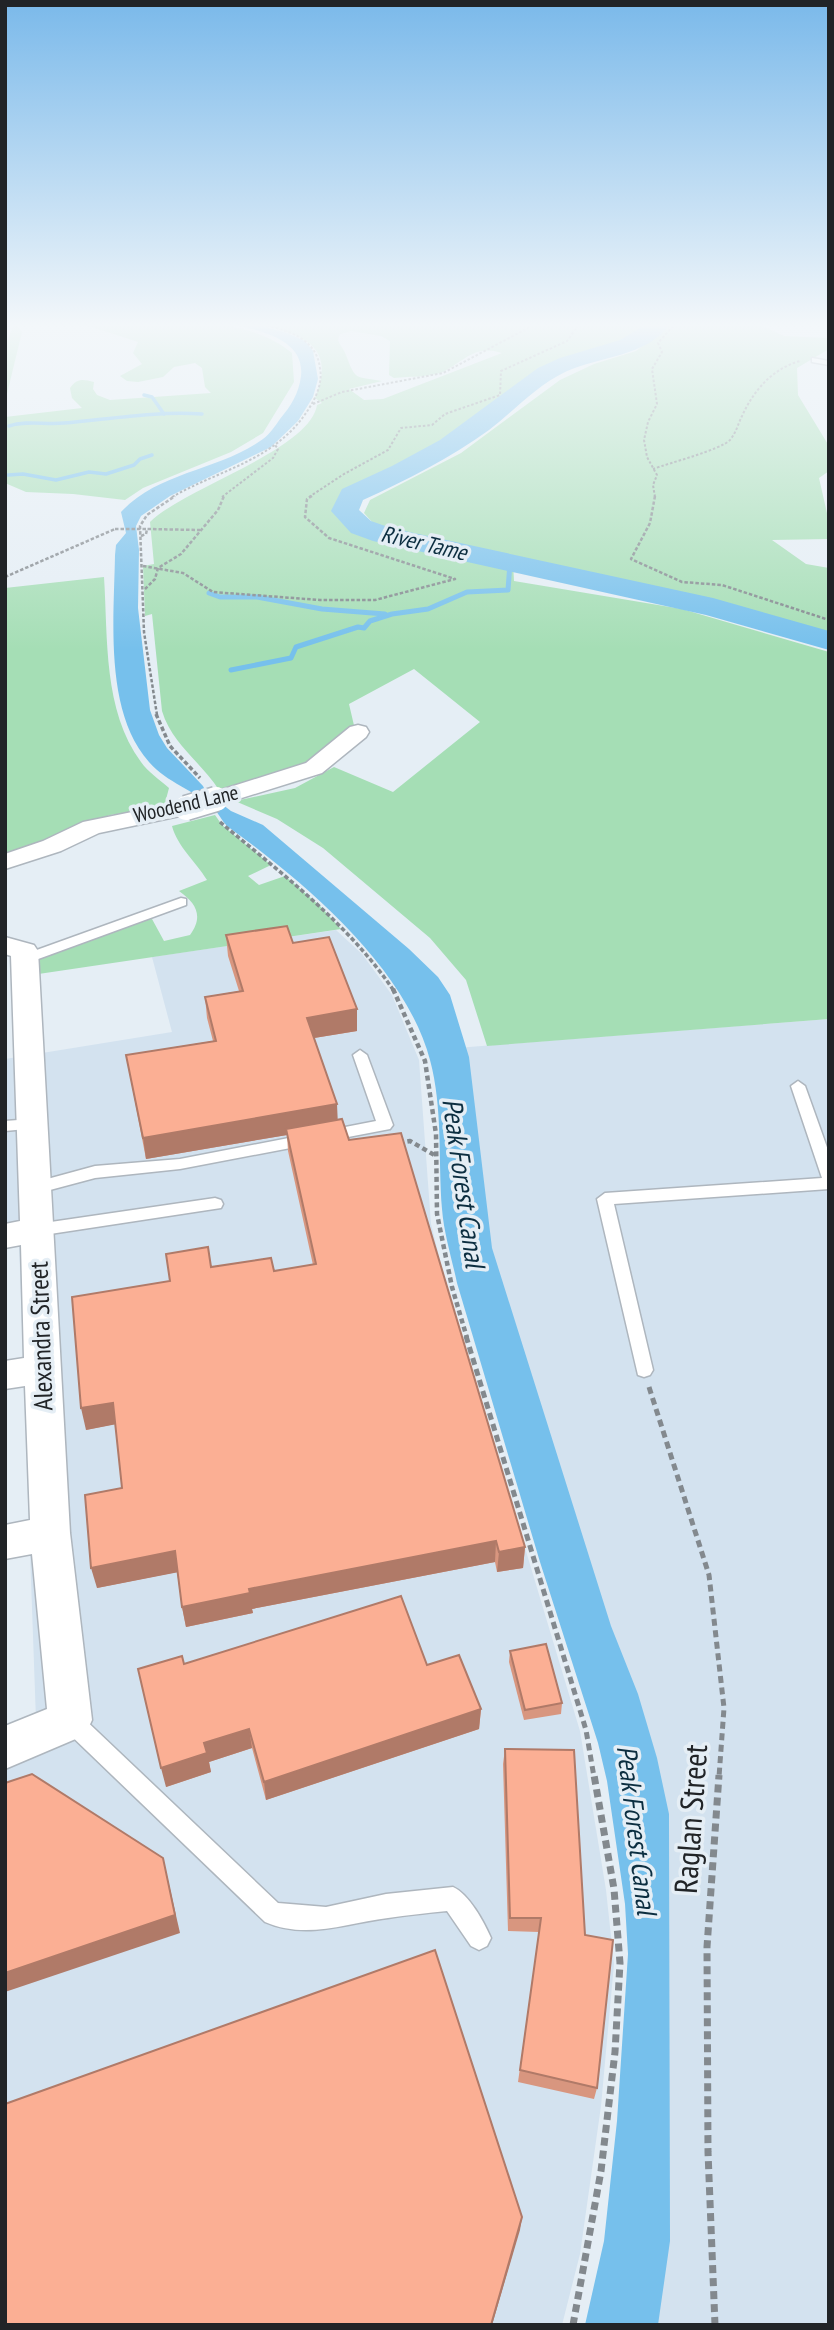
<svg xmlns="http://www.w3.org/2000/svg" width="834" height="2330" font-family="'PT Sans Narrow',sans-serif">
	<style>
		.built { fill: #d3e2ef }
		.green { fill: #a5deb5; fill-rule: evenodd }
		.water { fill: #76c0ec }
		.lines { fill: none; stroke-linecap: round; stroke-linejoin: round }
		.stream-far1 { stroke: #76c0ec; stroke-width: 3.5 }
		.stream { stroke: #76c0ec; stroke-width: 5 }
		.river { fill: #76c0ec; fill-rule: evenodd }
		.service-casing { stroke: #aeb6be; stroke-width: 3 }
		.minor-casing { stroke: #aeb6be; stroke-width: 3 }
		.path-far5 { stroke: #83898e; stroke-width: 2; stroke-dasharray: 2.5 2; stroke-linecap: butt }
		.path-far4 { stroke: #83898e; stroke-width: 2.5; stroke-dasharray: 3.5 2; stroke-linecap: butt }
		.path-far3 { stroke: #83898e; stroke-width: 3.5; stroke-dasharray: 4.5 2.5; stroke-linecap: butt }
		.path-far2 { stroke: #83898e; stroke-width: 4.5; stroke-dasharray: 5 3.5; stroke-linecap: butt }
		.path-far1 { stroke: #83898e; stroke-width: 5; stroke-dasharray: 7 4.5; stroke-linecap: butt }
		.path { stroke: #83898e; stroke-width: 7; stroke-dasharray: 8 5; stroke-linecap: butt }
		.service { fill: #fff; fill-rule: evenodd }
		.minor { fill: #fff; fill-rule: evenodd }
		.minor-bridge-casing { stroke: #aeb6be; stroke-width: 27; stroke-linecap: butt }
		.path-bridge { stroke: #83898e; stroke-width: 2.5; stroke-dasharray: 3.5 2; stroke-linecap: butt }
		.minor-bridge { stroke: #fff; stroke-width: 24 }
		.wall { fill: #d8967f }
		.shaded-wall { fill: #b07a68 }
		.building { fill: #fbaf94; stroke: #b07a68; stroke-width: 2 }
		.labels { text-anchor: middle; stroke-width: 7; stroke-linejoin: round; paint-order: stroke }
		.far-street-label { font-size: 21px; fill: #212427; stroke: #e5eef5 }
		.far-water-label { font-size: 23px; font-style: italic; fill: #0c2e40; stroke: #e5eef5 }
		.street-label { font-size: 26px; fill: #212427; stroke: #e5eef5 }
		.water-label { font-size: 28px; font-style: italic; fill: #0c2e40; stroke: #e5eef5 }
		.near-street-label { font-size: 32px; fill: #212427; stroke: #e5eef5 }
	</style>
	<rect width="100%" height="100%" fill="#e5eef5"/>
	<g class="built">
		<polygon points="336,930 362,954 392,995 419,1060 431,1224 447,1288 580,1731 606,1890 614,1964 601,2106 580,2254 562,2325 5,2325 5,1729 36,1720 19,1243 5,1245 5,1059 172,1032 152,957"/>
		<polygon points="829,1019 829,2325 617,2325 650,1917 544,1497 444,1049"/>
	</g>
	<g class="green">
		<polygon points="14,324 22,332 5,402 5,346"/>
		<path d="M83,324H221C246,329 272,336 292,353L294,382L263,433L231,452L143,488L125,500L73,494L26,492L5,483V417L82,408L72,398L70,388C77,378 83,379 94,382L93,389L97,395L110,400L211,393L205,387L202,368L195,363L174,367L163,377L138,382L127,381L120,376L142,364L133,353L138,342Z"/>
		<path d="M260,324H645L641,331H654C626,353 582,353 550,371C525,384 505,406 482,422C443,452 397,476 352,495L345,511L361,527L383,535L513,563L514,581L682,609L829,652V1019L487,1046L466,980L430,938L323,848L277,819L235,801L295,788L334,767L393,792L480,722L414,669L349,704L356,734L282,780L219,790C201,762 172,744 162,711L152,614L145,616L143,566L154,564L150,522C184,488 310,450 317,405L322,403L315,398C337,344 302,336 260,324ZM351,331L381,336L390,341L389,375L394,378C409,376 435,378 448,369C468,357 477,345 502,353L383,399L364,400L349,389L382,381C354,376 356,381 346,355C344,349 340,346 338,340L340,334Z"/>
		<polygon points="659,324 759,324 784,336 829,338 829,349 797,368 798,395 829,446 829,471 819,478 829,522 829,539 772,540 806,564 829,568 829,641 713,607 644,592 651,588 408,534 373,523 364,513 370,500 461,453 560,380 594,364 636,351 665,329 657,327"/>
		<path d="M104,577C108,639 103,710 141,762C148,772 160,780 169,788L164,807L110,815L5,856V588Z"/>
		<path d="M215,815L222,825L271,865L248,876L259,885L285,876L320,906L341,929L25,976L24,951C68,944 108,923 152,919L164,941L190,935C204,916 196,903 179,891L207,880C196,862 177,846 172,826Z"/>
	</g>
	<path class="water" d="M232,324H256L287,333L305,341L313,351L318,379L313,397L298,421L271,447L170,496L141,516L136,526L139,550L138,608L150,710L159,735L167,748L203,786L206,792L231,811L263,825L409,949L438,977L450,995L469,1057L492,1248L611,1626L638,1694L657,1758L669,1814L670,2241L658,2325H585L604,2241L617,2121L628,1954L625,1904L607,1781L598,1743L540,1562L457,1283C452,1259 444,1234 442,1209C438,1160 443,1108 430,1060C405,966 303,881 227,826C222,821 219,814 214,809C195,790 167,783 149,762C104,711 114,619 115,555L116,545L126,533L121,512C159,471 219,471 263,439C270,434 275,426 280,419C291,406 299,393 301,376C305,339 260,331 232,324Z"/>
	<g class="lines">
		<g class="stream-far1">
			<polyline points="144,395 152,397 164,414"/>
			<path d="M9,426C27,420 45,425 64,423C110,419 155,411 202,414"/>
			<polyline points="8,475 23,474 56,480 89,472 106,474 134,465 140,459 152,455"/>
		</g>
		<g class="stream">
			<polyline points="209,593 220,597 257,597 322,609 385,614"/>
			<polyline points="231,670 291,658 296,647 358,627 364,628 370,621 392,614 428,609 467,592 508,590 510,563"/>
		</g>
		<path class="river" d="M647,324H670C647,357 599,356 565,372C536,386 514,411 489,430C450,458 407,480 363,500L359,510L371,521L391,528L713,598L829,631V650L706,615L373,541L351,533L331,511L342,489L392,466L440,440L538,368L560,358L620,340Z"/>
		<g class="service-casing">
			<g id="service">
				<polygon points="812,358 829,361 829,365 812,362"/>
				<polygon points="181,898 186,899 186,905 30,962 20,962 18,959 20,956"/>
				<polygon points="360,1050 367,1055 393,1125 390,1129 180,1169 95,1178 35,1194 27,1188 29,1184 95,1166 180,1159 376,1121 353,1055"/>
				<polygon points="798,1081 805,1086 829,1153 829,1189 614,1204 653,1370 650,1375 644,1377 638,1375 597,1199 605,1193 822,1178 791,1086"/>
				<polygon points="32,1119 40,1124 37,1128 5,1131 5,1121"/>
				<polygon points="215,1198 221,1200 223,1204 221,1208 37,1236 31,1234 29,1230 31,1226 37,1224"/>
				<path d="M70,1710L78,1713L278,1903L326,1907L386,1894L453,1887C469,1894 484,1922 491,1938L487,1946L479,1950L471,1946L447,1911C428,1913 407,1915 388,1918C347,1923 306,1940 265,1922L62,1727L59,1720L62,1713Z"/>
			</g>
		</g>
		<g class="minor-casing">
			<g id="minor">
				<polygon points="358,725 366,727 369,732 366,737 322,773 216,806 208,804 204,799 208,794 306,763 350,727"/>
				<polygon points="186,801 194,803 198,808 194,813 99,833 61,851 5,869 5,854 43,841 83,822"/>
				<polygon points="5,937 34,945 38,951 70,1533 92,1720 85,1735 5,1769 5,1726 47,1709 32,1554 5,1559 5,1525 30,1520 25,1386 5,1389 5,1361 24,1358 21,1245 5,1248 5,1224 20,1221 11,956 5,954"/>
			</g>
		</g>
		<g class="path-far5">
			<polyline points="313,404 342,392 443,373 528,328 527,324"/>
			<path d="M653,469C669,463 720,450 730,440C736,433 738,424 742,416C754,390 772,369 800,361"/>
			<path d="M172,497C219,470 273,461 306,413C315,400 323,384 320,368C316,337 286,330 260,324"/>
			<polyline points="222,497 273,458 278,449 275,445"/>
			<polyline points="309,497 344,474 388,450 401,428 432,425 445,414 500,395 501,371 567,341 577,327 576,324"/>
			<polyline points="655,497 653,485 657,475 647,457 644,440 648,422 657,404 652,369 662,352 658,343 675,324"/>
		</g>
		<g class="path-far4">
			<polyline points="655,496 650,523 631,559 682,582 722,585 829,620"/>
			<polyline points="141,536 146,534 147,529 200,530"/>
			<polyline points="143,566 183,573 213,592 320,600 375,600 455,579 329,538 305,517 307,499 312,496"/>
			<polyline points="5,577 115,529"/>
			<polyline points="145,589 155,579 158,568 181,554 218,510 224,496"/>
			<polyline points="157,715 144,632 140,526 147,515 175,496"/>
		</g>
		<g class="path-far3">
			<polyline points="156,714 170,746 200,778"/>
			<path d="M220,822C282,874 348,923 394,991"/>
		</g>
		<g class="path-far2">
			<polyline points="393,989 425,1061 436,1134 437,1214 452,1287 467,1338"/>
			<polyline points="399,1143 410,1141 436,1156"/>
		</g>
		<g class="path-far1">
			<polyline points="466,1336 586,1730 594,1777"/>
			<polyline points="649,1387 709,1575 724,1708 719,1777"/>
		</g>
		<g class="path">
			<polyline points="573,2325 601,2171 615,2052 620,1963 614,1889 594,1775"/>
			<polyline points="715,2325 708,2152 707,1947 719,1775"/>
		</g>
		<use href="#service" class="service"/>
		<use href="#minor" class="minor"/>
		<g class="minor-bridge-casing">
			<polyline id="minor-bridge" points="186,808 216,799"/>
		</g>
		<polyline class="path-bridge" points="115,529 147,529"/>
		<use href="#minor-bridge" class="minor-bridge"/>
	</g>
	<g class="wall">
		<polygon points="226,935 293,943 357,1031 314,1038 337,1104 337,1120 349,1140 525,1547 523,1568 497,1572 495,1562 252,1609 253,1613 186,1627 182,1607 177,1572 97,1588 122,1488 115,1424 86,1430 170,1281 211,1267 274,1271 313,1265 288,1151 287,1135 146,1159 126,1055 213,1041 207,1018 205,997 239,991 228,956"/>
		<polygon points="510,1651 562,1703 561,1714 524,1720 509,1662"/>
		<polygon points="184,1664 427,1665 481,1709 479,1729 266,1800 252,1748 209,1762 211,1772 166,1787"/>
		<polygon points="505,1749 585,1935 597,2088 594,2099 518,2082 539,1932 508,1931 503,1764"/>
	</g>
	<g class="shaded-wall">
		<polygon points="357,1009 357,1031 308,1039 307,1018"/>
		<polygon points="337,1104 338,1126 286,1129 287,1135 146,1159 143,1138"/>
		<polygon points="113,1403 117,1424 86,1430 81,1408"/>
		<polygon points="496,1541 495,1562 252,1609 253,1613 186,1627 182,1607 249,1589"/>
		<polygon points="525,1547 523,1568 497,1572 499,1552"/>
		<polygon points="175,1551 179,1572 97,1588 91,1568"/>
		<polygon points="481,1709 479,1729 266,1800 264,1782"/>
		<polygon points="249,1729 252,1748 209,1762 211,1772 166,1787 161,1768 204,1743"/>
		<polygon points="163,1858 180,1933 5,1992 5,1973"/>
		<polygon points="522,2217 520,2230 492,2325 491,2325"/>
	</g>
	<g class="building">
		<polygon points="287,926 293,943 329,937 357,1009 307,1018 337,1104 143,1138 126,1055 216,1041 205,997 243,991 226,935"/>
		<polygon points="342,1119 349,1140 401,1133 525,1547 499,1552 496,1541 249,1589 250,1593 182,1607 175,1551 91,1568 85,1495 122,1488 113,1403 81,1408 72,1297 170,1281 166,1254 208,1247 211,1267 271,1258 274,1271 316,1264 286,1129"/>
		<polygon points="401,1596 427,1665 459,1655 481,1709 264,1782 249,1729 204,1743 207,1753 161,1768 138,1669 182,1656 184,1664"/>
		<polygon points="546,1644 562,1703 525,1710 510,1651"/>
		<polygon points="505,1749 574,1750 585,1935 613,1940 597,2088 520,2070 541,1918 510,1918"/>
		<polygon points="32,1774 163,1858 175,1915 5,1973 5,1783"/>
		<polygon points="435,1950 522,2217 491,2325 5,2325 5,2104"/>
	</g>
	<linearGradient id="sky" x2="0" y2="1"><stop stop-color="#7ab9ea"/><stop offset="0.5" stop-color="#f3f7fa"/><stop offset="1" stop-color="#f3f7fa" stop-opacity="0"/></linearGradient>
	<rect width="834" height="650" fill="url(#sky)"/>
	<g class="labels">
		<g class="far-street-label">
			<text transform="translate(186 804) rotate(-13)" y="7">Woodend Lane</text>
		</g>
		<g class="far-water-label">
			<text transform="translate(424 543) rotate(13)" y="8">River Tame</text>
		</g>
		<g class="street-label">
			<text transform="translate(41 1336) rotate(-92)" y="9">Alexandra Street</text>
		</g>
		<g class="water-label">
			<text transform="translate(464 1183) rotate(82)" y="10">Peak Forest Canal</text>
			<text transform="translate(637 1830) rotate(83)" y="10">Peak Forest Canal</text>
		</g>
		<g class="near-street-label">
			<text transform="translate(691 1819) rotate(-86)" y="11">Raglan Street</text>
		</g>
	</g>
	<rect width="834" height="2330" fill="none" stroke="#212427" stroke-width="14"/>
</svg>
